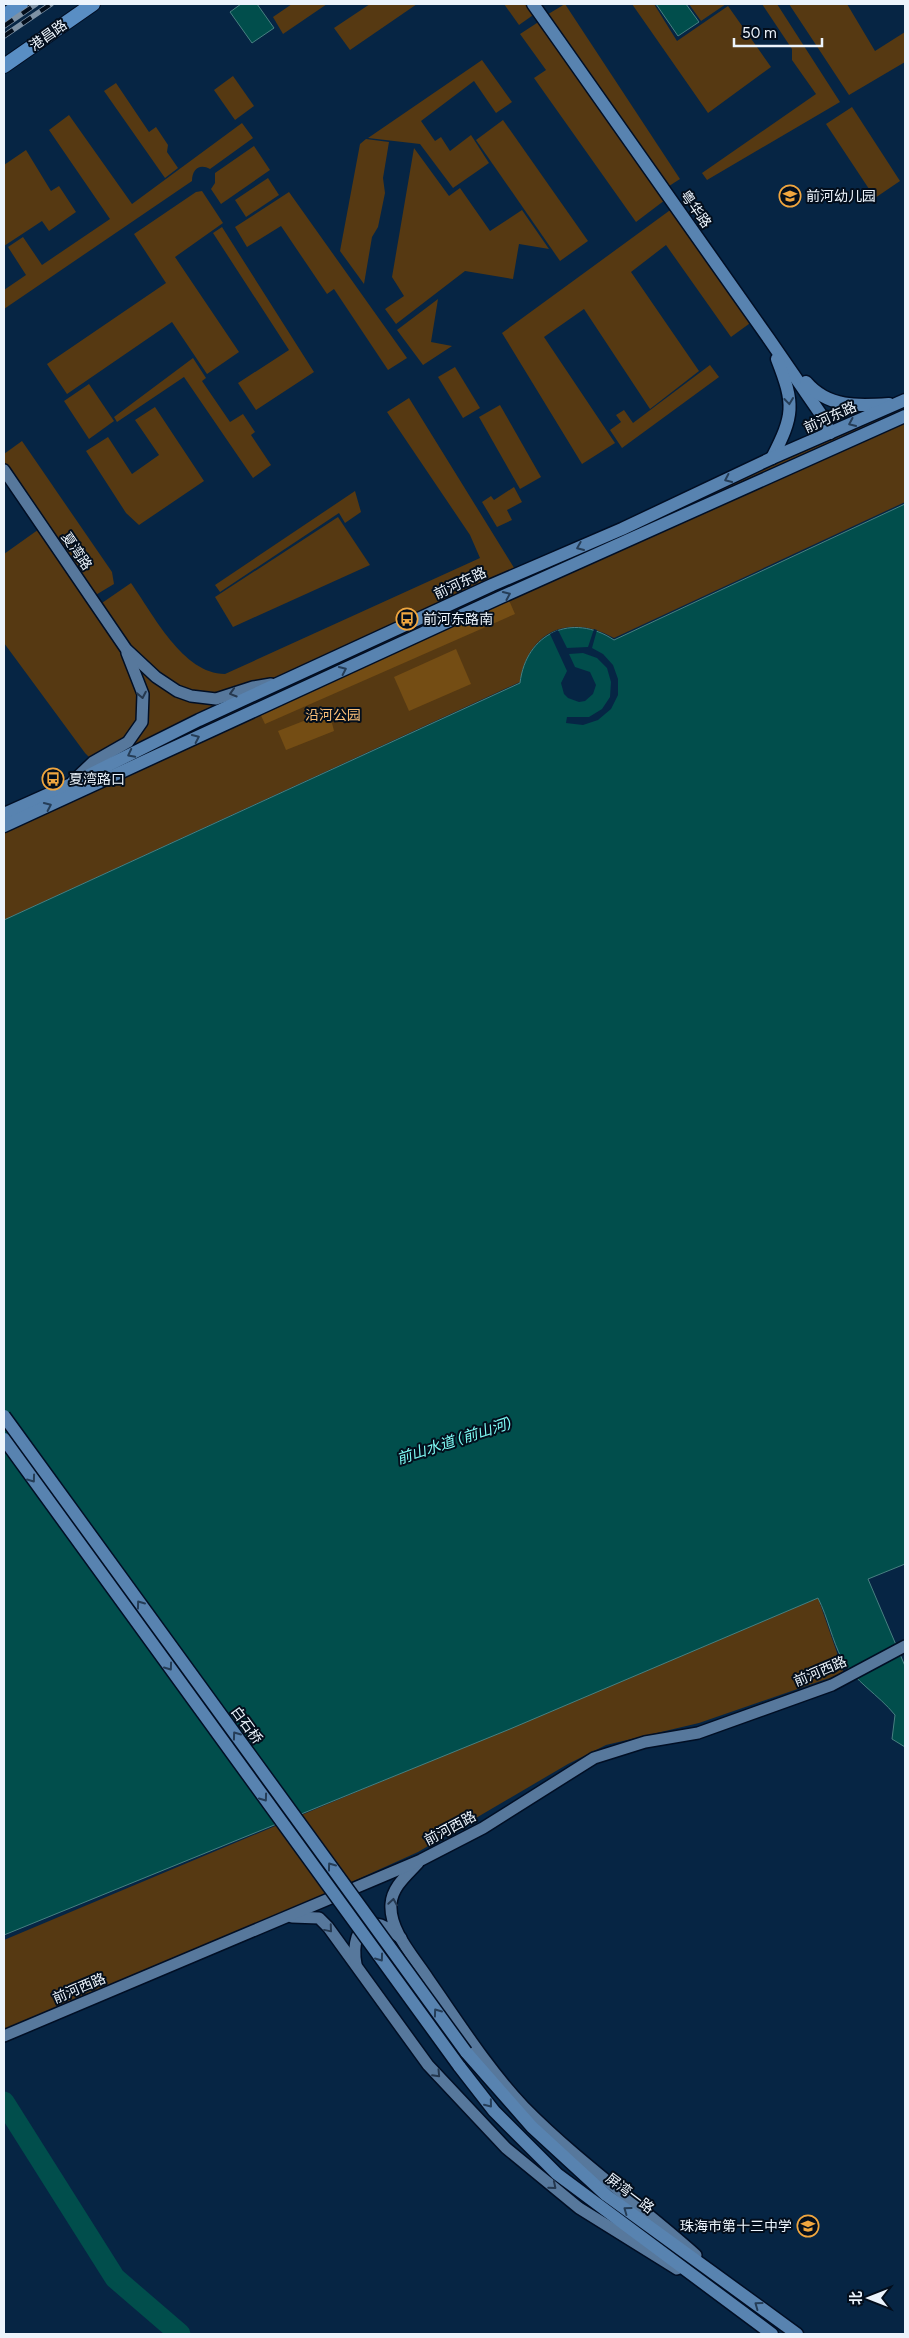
<svg xmlns="http://www.w3.org/2000/svg" width="909" height="2338" font-family="Figtree,'Noto Sans SC',sans-serif">
	<style>
		.green { fill: #563912 }
		.forest { fill: #744d14 }
		.water { fill: #014e4c; stroke: #488081 }
		.pier { fill: #062544 }
		.lines { fill: none; stroke-linecap: round; stroke-linejoin: round }
		.river { stroke: #014e4c; stroke-width: 21 }
		.tertiary-casing { stroke: #000e24; stroke-width: 14 }
		.secondary-casing { stroke: #000e24; stroke-width: 15 }
		.primary-casing { stroke: #000e24; stroke-width: 16 }
		.tertiary { stroke: #57789c; stroke-width: 11 }
		.secondary { stroke: #5883b0; stroke-width: 12 }
		.primary { stroke: #598ec4; stroke-width: 14 }
		.rail-casing { stroke: #7d91a4; stroke-width: 5.5 }
		.rail { stroke: #030e1c; stroke-width: 4; stroke-dasharray: 11; stroke-linecap: butt }
		.secondary-bridge-casing { stroke: #000e24; stroke-width: 15; stroke-linecap: butt }
		.secondary-bridge { stroke: #5883b0; stroke-width: 12 }
		.oneway { stroke: #253d57 }
		.oneway2 { stroke: #25384f }
		.labels { text-anchor: middle; stroke-width: 4; stroke-linejoin: round; paint-order: stroke }
		.street-label { font-size: 14px; fill: #ecf4fc; stroke: #030e1c }
		.poi-label { font-size: 14px; fill: #ecf4fc; stroke: #030e1c; text-anchor: start }
		.park-label { font-size: 14px; fill: #fabf78; stroke: #030e1c }
		.water-label { font-size: 15px; font-style: italic; fill: #7efaf4; stroke: #030e1c }
	</style>
	<rect width="100%" height="100%" fill="#062544"/>
	<g class="green">
		<polygon points="292,4 327,4 283,34 273,17"/>
		<polygon points="370,4 417,4 350,50 334,28"/>
		<polygon points="504,4 530,4 536,13 519,25"/>
		<polygon points="565,4 680,179 666,188 545,16"/>
		<polygon points="632,4 654,4 677,41 728,6 771,67 708,113"/>
		<polygon points="689,4 726,4 701,21"/>
		<polygon points="762,4 777,4 840,102 707,180 702,173 816,94 792,60 792,49"/>
		<polygon points="789,4 847,4 875,51 905,32 905,62 849,95"/>
		<polygon points="540,21 665,200 636,222 534,78 546,70 520,34"/>
		<polygon points="482,60 512,102 496,113 474,81 421,121 435,141 441,137 450,151 471,135 489,163 453,188 420,144 368,138"/>
		<polygon points="233,76 254,106 235,120 214,90"/>
		<polygon points="116,83 149,132 156,127 168,145 167,152 178,168 165,178 104,91"/>
		<polygon points="852,107 900,181 875,198 826,124"/>
		<path d="M69,115L132,204L242,123L253,138L210,169C199,163 192,170 192,181L4,309V290L26,275L8,247L23,237L42,265L110,219L49,130Z"/>
		<polygon points="503,120 588,241 560,261 476,140"/>
		<polygon points="366,139 389,142 383,178 385,193 378,227 372,237 364,284 340,251 360,144"/>
		<polygon points="254,146 270,170 221,204 211,189 215,183 215,173"/>
		<polygon points="414,148 449,196 460,188 490,231 522,210 549,249 519,244 513,279 465,271 396,324 385,309 404,296 392,277"/>
		<polygon points="26,150 51,191 59,186 76,212 49,231 42,221 4,246 4,165"/>
		<polygon points="268,178 279,195 246,217 235,200"/>
		<polygon points="202,191 223,223 175,257 239,352 207,374 172,322 67,394 47,364 166,283 134,234 196,192"/>
		<polygon points="289,192 407,358 388,370 334,289 327,294 281,226 247,247 235,227"/>
		<polygon points="673,208 753,321 731,337 666,245 631,272 699,371 650,409 584,309 544,337 615,443 582,464 502,333"/>
		<polygon points="222,227 314,372 256,410 238,383 289,350 213,233"/>
		<polygon points="438,299 431,342 452,346 423,365 397,330"/>
		<polygon points="193,358 206,378 202,381 230,422 243,414 255,432 251,435 271,465 253,478 184,377 117,422 114,417"/>
		<polygon points="710,365 719,377 622,448 610,430 621,422 616,415 624,410 633,423"/>
		<polygon points="455,367 480,408 463,418 438,377"/>
		<polygon points="89,384 114,421 89,439 64,401"/>
		<path d="M409,398L516,571L279,679L214,696L191,693L157,674L128,646L99,605L131,583C153,614 183,674 225,674L480,558L470,535L387,412Z"/>
		<polygon points="500,405 541,477 520,489 479,417"/>
		<polygon points="155,407 204,481 139,525 126,513 86,451 108,437 132,474 159,455 135,420"/>
		<path d="M905,408V502L614,638C570,613 528,630 520,682L4,920V816L520,575Z"/>
		<polygon points="22,441 112,572 114,584 94,596 4,463 4,454"/>
		<polygon points="514,487 522,502 507,510 512,520 497,527 482,502 491,496 494,500"/>
		<polygon points="355,491 361,512 345,523 339,513 220,592 215,585"/>
		<polygon points="338,517 370,565 233,627 215,597"/>
		<path d="M42,527C71,570 152,670 141,720C136,742 110,751 93,761L85,753L4,643V554Z"/>
		<polygon points="129,654 154,678 216,700 220,709 138,748 130,744 145,706"/>
		<polygon points="818,1598 844,1673 699,1723 606,1745 568,1764 418,1852 283,1913 4,2030 4,1940"/>
	</g>
	<g class="forest">
		<polygon points="504,589 515,614 265,724 254,701"/>
		<polygon points="456,649 471,684 409,711 394,677"/>
		<polygon points="329,711 334,731 286,750 278,731"/>
	</g>
	<g class="water">
		<polygon points="241,4 257,4 274,28 252,43 230,12"/>
		<polygon points="656,4 686,4 699,22 678,36"/>
		<path d="M905,504V1564L868,1579L905,1666V1747L892,1739L895,1715C879,1695 854,1681 842,1659C832,1640 828,1618 818,1598L510,1729L4,1935V920L520,683C526,633 572,612 614,640Z"/>
	</g>
	<polygon class="pier" points="594,629 597,630 592,648 603,654 613,665 618,679 618,695 611,709 598,720 583,725 566,723 567,717 589,717 602,709 610,697 611,682 607,668 597,658 583,653 569,654 575,667 590,672 596,685 593,694 585,701 579,702 568,698 564,694 561,683 567,671 550,634 558,630 567,648 588,647"/>
	<g class="lines">
		<polyline class="river" points="4,2102 115,2278 180,2334"/>
		<g class="tertiary-casing">
			<g id="tertiary">
				<polyline points="4,470 126,649 156,677 177,691 191,696 216,699 253,687 271,684"/>
				<polyline points="73,781 93,762 128,742 142,722 143,694 127,653"/>
				<path d="M418,1863C407,1875 392,1887 391,1904C389,1931 415,1958 429,1980C459,2023 488,2069 524,2107C577,2161 640,2205 696,2255"/>
				<polyline points="292,1917 319,1918 328,1927 428,2065 506,2148 579,2208 677,2269"/>
				<path d="M356,1964C353,1949 355,1921 376,1924C386,1925 393,1933 401,1938"/>
				<polyline points="4,2036 421,1860 483,1828 594,1758 645,1742 698,1733 832,1685 905,1646"/>
			</g>
		</g>
		<g class="secondary-casing">
			<g id="secondary">
				<polyline points="533,4 769,339 822,416 830,433"/>
				<path d="M806,382C828,408 858,406 889,404"/>
				<path d="M772,458C794,415 795,405 777,359"/>
				<polyline points="4,814 69,785 199,720 492,585 622,529 772,458 905,400"/>
				<polyline points="4,826 499,598 905,416"/>
				<polyline points="466,2052 532,2127 606,2195 797,2334"/>
				<polyline points="459,2066 494,2111 557,2174 772,2334"/>
			</g>
		</g>
		<g class="primary-casing">
			<g id="primary">
				<polyline points="4,16 21,4"/>
				<polyline points="4,66 93,4"/>
			</g>
		</g>
		<use href="#tertiary" class="tertiary"/>
		<use href="#secondary" class="secondary"/>
		<use href="#primary" class="primary"/>
		<g class="rail-casing">
			<g id="rail">
				<polyline points="4,26 36,4"/>
				<polyline points="4,36 51,4"/>
			</g>
		</g>
		<use href="#rail" class="rail"/>
		<g class="secondary-bridge-casing">
			<g id="secondary-bridge">
				<polyline points="4,1416 466,2052"/>
				<polyline points="4,1439 459,2066"/>
			</g>
		</g>
		<use href="#secondary-bridge" class="secondary-bridge"/>
	</g>
	<defs><path id="oneway-chevron" d="M-2-3.5L2.5 0L-2 3.5" fill="none" stroke-width="1.6" stroke-linecap="round" stroke-linejoin="round" transform="scale(1.25)"/></defs>
	<g class="oneway">
		<use href="#oneway-chevron" transform="translate(789 401) rotate(83)"/>
		<use href="#oneway-chevron" transform="translate(852 423) rotate(156)"/>
		<use href="#oneway-chevron" transform="translate(728 479) rotate(155)"/>
		<use href="#oneway-chevron" transform="translate(580 547) rotate(157)"/>
		<use href="#oneway-chevron" transform="translate(507 595) rotate(-24)"/>
		<use href="#oneway-chevron" transform="translate(343 670) rotate(-25)"/>
		<use href="#oneway-chevron" transform="translate(196 738) rotate(-25)"/>
		<use href="#oneway-chevron" transform="translate(131 754) rotate(153)"/>
		<use href="#oneway-chevron" transform="translate(48 806) rotate(-25)"/>
		<use href="#oneway-chevron" transform="translate(32 1479) rotate(54)"/>
		<use href="#oneway-chevron" transform="translate(140 1604) rotate(-126)"/>
		<use href="#oneway-chevron" transform="translate(169 1667) rotate(54)"/>
		<use href="#oneway-chevron" transform="translate(236 1735) rotate(-126)"/>
		<use href="#oneway-chevron" transform="translate(264 1798) rotate(54)"/>
		<use href="#oneway-chevron" transform="translate(331 1866) rotate(-126)"/>
		<use href="#oneway-chevron" transform="translate(380 1958) rotate(54)"/>
		<use href="#oneway-chevron" transform="translate(437 2012) rotate(-126)"/>
		<use href="#oneway-chevron" transform="translate(489 2104) rotate(51)"/>
		<use href="#oneway-chevron" transform="translate(627 2210) rotate(-144)"/>
		<use href="#oneway-chevron" transform="translate(758 2305) rotate(-144)"/>
	</g>
	<g class="oneway2">
		<use href="#oneway-chevron" transform="translate(233 693) rotate(163)"/>
		<use href="#oneway-chevron" transform="translate(142 695) rotate(79)"/>
		<use href="#oneway-chevron" transform="translate(393 1902) rotate(-81)"/>
		<use href="#oneway-chevron" transform="translate(329 1929) rotate(50)"/>
		<use href="#oneway-chevron" transform="translate(437 2074) rotate(47)"/>
		<use href="#oneway-chevron" transform="translate(553 2186) rotate(40)"/>
	</g>
	<defs>
		<g id="school-ring" transform="scale(1.125)"><circle r="9.5" fill="#030e1c" stroke="#f0a63f" stroke-width="1.5"/><path d="M0-5L7-2L0 1L-7-2ZM-4 1L0 2.5L4 1V4Q0 6-4 4Z" fill="#f0a63f"/></g>
		<g id="bus-ring" transform="scale(1.125)"><circle r="9.5" fill="#030e1c" stroke="#f0a63f" stroke-width="1.5"/><path d="M-5-6H5V4H4V6H2V4H-2V6H-4V4H-5ZM-3.5-4V0h7V-4ZM-3.5 1.2v1.5H-2V1.2ZM2 1.2v1.5H3.5V1.2Z" fill="#f0a63f"/></g>
	</defs>
	<g fill-rule="evenodd">
		<use href="#school-ring" x="790" y="196"/>
		<use href="#bus-ring" x="407" y="619"/>
		<use href="#bus-ring" x="53" y="779"/>
		<use href="#school-ring" x="808" y="2226"/>
	</g>
	<g class="labels">
		<g class="street-label">
			<text transform="translate(48 35) rotate(-35)" y="5">港昌路</text>
			<text transform="translate(696 209) rotate(55)" y="5">粤华路</text>
			<text transform="translate(830 417) rotate(-24)" y="5">前河东路</text>
			<text transform="translate(77 551) rotate(56)" y="5">夏湾路</text>
			<text transform="translate(460 583) rotate(-25)" y="5">前河东路</text>
			<text transform="translate(820 1671) rotate(-23)" y="5">前河西路</text>
			<text transform="translate(247 1725) rotate(54)" y="5">白石桥</text>
			<text transform="translate(450 1828) rotate(-28)" y="5">前河西路</text>
			<text transform="translate(79 1988) rotate(-23)" y="5">前河西路</text>
			<text transform="translate(630 2193) rotate(37)" y="5">屏湾一路</text>
		</g>
		<g class="poi-label">
			<text x="806" y="201">前河幼儿园</text>
			<text x="423" y="624">前河东路南</text>
			<text x="69" y="784">夏湾路口</text>
			<text x="792" y="2231" text-anchor="end">珠海市第十三中学</text>
		</g>
		<g class="park-label">
			<text x="333" y="720">沿河公园</text>
		</g>
		<g class="water-label">
			<text transform="translate(454 1441) rotate(-18)" y="5">前山水道 (前山河)</text>
		</g>
	</g>
	<rect width="909" height="2338" fill="none" stroke="#ecf4fc" stroke-width="10"/>
	<g transform="translate(869 2298) rotate(270)" stroke="#030e1c" stroke-width="4" paint-order="stroke">
	<path d="M0-4L9 19L0 12L-9 19Z" fill="#ecf4fc"/>
	<text y="-8" font-size="14" font-weight="bold" text-anchor="middle" fill="#ecf4fc">北</text>
	</g>
	<path d="M734 38v8h88v-8" fill="none" stroke="#ecf4fc" stroke-width="2.5"/>
	<text x="742" y="38" font-size="15" fill="#ecf4fc" stroke="#030e1c" stroke-width="4" paint-order="stroke">50 m</text>
</svg>
